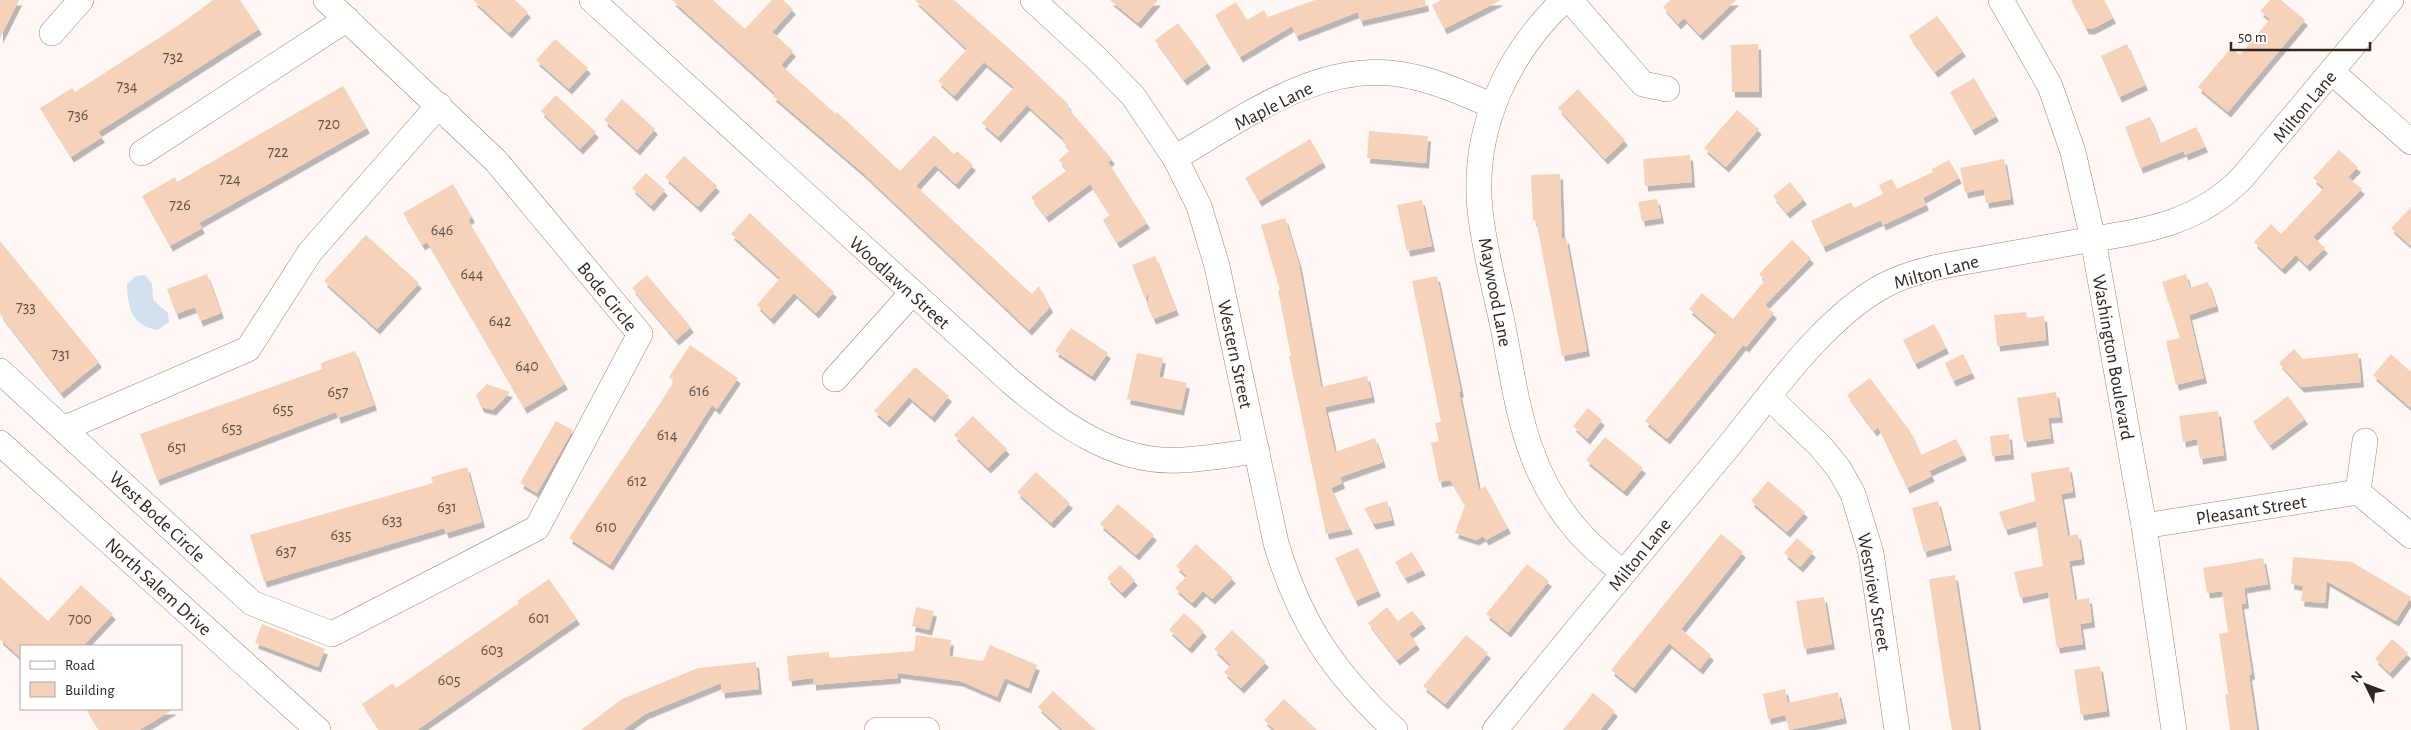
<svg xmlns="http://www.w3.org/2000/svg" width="2411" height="730" font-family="'Alegreya Sans',sans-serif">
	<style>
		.water { fill: #d2dfef }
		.building { fill: #f7d2bb; filter: url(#shadow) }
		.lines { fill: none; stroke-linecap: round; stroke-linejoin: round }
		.minor-casing { stroke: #a38472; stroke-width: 26 }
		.minor { stroke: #fff; stroke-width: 25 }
		.labels { text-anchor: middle; stroke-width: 4; stroke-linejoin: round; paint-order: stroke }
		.number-label { font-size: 16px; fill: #625045 }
		.street-label { font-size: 19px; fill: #31251e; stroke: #fff }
	</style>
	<defs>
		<filter id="shadow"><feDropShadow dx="3" dy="5.5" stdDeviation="0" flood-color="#0004"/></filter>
	</defs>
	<rect width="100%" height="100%" fill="#fef7f3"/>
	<path class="water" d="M145,275L152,284L153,300L168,313L169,322L158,330C131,326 128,307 127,284L136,276Z"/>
	<g class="building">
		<polygon points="0,0 19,0 0,38"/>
		<polygon points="213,0 240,0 259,29 98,132 102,137 71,157 40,108 72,88 75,92 182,23"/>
		<polygon points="473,0 515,0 528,12 509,33"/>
		<polygon points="672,0 713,0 745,29 772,0 783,0 793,9 772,32 793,51 781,65 836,114 837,112 900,171 934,135 954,154 957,151 973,165 956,184 935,165 916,186 1032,294 1039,286 1050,307 1029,330 863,173 773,96 775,93"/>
		<polygon points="915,0 954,0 1023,61 1069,105 1067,107 1112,159 1108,162 1147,223 1117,243 1103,220 1110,215 1090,184 1046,217 1031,197 1067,170 1059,160 1070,150 1062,140 1064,139 1027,105 998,137 982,123 1014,87 984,62 954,96 938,81 967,49"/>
		<polygon points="1110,0 1158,0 1138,23"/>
		<polygon points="1315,0 1425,0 1426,6 1360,21 1358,12 1296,36 1292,26 1240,57 1215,15 1236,2 1247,20 1264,10 1268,17"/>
		<polygon points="1441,0 1501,0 1444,29 1432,5"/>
		<polygon points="1670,0 1736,0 1700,35 1684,18 1678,24 1663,7"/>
		<polygon points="2071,0 2104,0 2113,18 2092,29 2086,29"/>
		<polygon points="2270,0 2281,0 2305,20 2228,112 2198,87 2231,48 2240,55 2270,19 2260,11"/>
		<polygon points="1937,16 1963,51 1935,72 1909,36"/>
		<polygon points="1178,23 1208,63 1184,80 1155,40"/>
		<polygon points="555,39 588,68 569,89 536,60"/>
		<polygon points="1758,44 1759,92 1732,92 1731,45"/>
		<polygon points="2127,44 2145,85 2119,97 2101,56"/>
		<polygon points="1974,78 1996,116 1972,130 1950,92"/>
		<polygon points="343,86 367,128 199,223 202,228 170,246 142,196 175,177 177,182"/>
		<polygon points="1578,89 1625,140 1605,159 1558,108"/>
		<polygon points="556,95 596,132 580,149 541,111"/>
		<polygon points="622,99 655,129 637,150 604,120"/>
		<polygon points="1737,110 1759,129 1726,167 1704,148"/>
		<polygon points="2150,117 2160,143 2196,127 2205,147 2185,155 2184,151 2140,168 2125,127"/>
		<polygon points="1369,131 1428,136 1426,163 1367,158"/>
		<polygon points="1310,139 1323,162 1259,201 1245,178"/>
		<polygon points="2339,150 2358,167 2348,177 2362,189 2313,237 2325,248 2307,266 2296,255 2282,269 2254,242 2271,224 2281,234 2324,188 2313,178"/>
		<polygon points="1690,155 1692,182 1645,186 1643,159"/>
		<polygon points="684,156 717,186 698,207 665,177"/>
		<polygon points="2004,159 2011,199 1986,203 1984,189 1965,193 1960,168"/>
		<polygon points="1949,160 1959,178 1923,198 1926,205 1883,225 1881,220 1823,247 1811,221 1851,202 1854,208 1883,194 1879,185 1892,179 1897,189 1933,172 1932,169"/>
		<polygon points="646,173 665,190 651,206 632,188"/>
		<polygon points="1560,174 1562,239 1566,238 1587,351 1562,356 1536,220 1533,221 1531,175"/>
		<polygon points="1790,182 1804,199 1787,213 1773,196"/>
		<polygon points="453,184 472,217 468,220 565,384 524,408 427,242 422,245 403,213"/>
		<polygon points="1657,199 1661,218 1642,221 1638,202"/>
		<polygon points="1422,200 1432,246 1407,251 1397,205"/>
		<polygon points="2411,207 2411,246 2391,228"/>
		<polygon points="750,213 834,292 816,313 794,293 771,319 757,305 780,278 731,234"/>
		<polygon points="1285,218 1299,264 1321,387 1367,376 1372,397 1325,407 1335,452 1375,438 1383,462 1340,477 1342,483 1331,488 1350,529 1326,534 1289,356 1291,356 1278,290 1280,290 1261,225"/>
		<polygon points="366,235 419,283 377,329 324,281"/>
		<polygon points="1792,240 1811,258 1765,305 1774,313 1746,347 1743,345 1667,439 1645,421 1717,333 1689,309 1702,293 1733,319 1765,280 1759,274"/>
		<polygon points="0,241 99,362 61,393 0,314"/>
		<polygon points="1155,256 1176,310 1153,319 1147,305 1150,291 1145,299 1132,265"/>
		<polygon points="207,274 221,313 200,321 195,307 176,314 167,289"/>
		<polygon points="2186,274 2190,288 2208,282 2216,306 2189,315 2204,378 2176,385 2166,341 2180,338 2162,282"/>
		<polygon points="647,275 691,327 676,340 632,288"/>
		<polygon points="1437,276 1461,392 1459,392 1479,490 1485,486 1508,528 1486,540 1483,536 1476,540 1455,533 1465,505 1450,480 1439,482 1431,443 1439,441 1435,423 1441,422 1412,281"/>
		<polygon points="2026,312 2027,318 2044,316 2046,340 1997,346 1994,315"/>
		<polygon points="1934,324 1946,348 1915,364 1903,340"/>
		<polygon points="1071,328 1108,353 1092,376 1055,351"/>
		<polygon points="690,345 738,378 717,409 712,405 610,565 569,538 663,399 674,381 669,377"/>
		<polygon points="2294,349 2303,359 2358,353 2361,382 2301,387 2279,363"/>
		<polygon points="355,351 374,405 338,418 336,412 157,480 140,434 322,369 321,363"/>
		<polygon points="1137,353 1163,358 1159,377 1187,383 1181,410 1127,399"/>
		<polygon points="1963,354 1972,373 1953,381 1945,363"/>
		<polygon points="2391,354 2411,372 2411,408 2373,375"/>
		<polygon points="915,367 949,396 932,417 909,397 887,422 874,411"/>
		<polygon points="1870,378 1910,431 1921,455 1956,439 1964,455 1929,471 1932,476 1907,488 1878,427 1874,431 1847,395"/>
		<polygon points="487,384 510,392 493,410 481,407 476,395"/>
		<polygon points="2056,392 2060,417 2048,418 2051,438 2024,442 2017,398"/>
		<polygon points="2288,396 2305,419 2270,445 2253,422"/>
		<polygon points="1588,408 1602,420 1587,439 1573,426"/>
		<polygon points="2218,411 2224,455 2200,459 2197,439 2183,442 2179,416"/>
		<polygon points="973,416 1007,449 988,468 954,435"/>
		<polygon points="556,421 573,430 537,493 520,483"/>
		<polygon points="2009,434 2011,454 1992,456 1990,436"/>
		<polygon points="1605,437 1643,468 1624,491 1586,460"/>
		<polygon points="467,467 482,522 446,533 444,528 264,582 250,535 433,483 431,477"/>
		<polygon points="2069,467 2073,492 2061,494 2068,536 2078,534 2082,559 2069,561 2075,600 2089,598 2092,622 2080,624 2083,644 2057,648 2048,592 2020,598 2014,572 2043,566 2036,521 2005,530 1999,512 2035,501 2031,473"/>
		<polygon points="1036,472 1070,503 1051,523 1017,492"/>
		<polygon points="1768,481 1805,512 1787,532 1751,501"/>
		<polygon points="1387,501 1392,520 1373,524 1364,508"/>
		<polygon points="1938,501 1949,545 1924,552 1912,508"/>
		<polygon points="1118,504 1154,535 1136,555 1100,524"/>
		<polygon points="1721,534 1743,552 1681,629 1711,655 1700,669 1669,643 1633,688 1611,670"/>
		<polygon points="1797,538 1813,552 1800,567 1784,553"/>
		<polygon points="1196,544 1233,578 1212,599 1203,591 1192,603 1175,588 1187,576 1176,566"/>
		<polygon points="1358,548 1378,591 1355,601 1335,558"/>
		<polygon points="1412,552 1423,570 1405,578 1395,562"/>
		<polygon points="2293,557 2352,562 2411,597 2396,621 2327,581 2325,603 2301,601 2303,586 2291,584"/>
		<polygon points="2263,558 2268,584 2244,588 2246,603 2241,604 2252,674 2249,675 2257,730 2230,730 2225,694 2228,694 2219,634 2228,632 2222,591 2207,593 2203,568"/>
		<polygon points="1527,564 1549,581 1508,632 1486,614"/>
		<polygon points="1120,565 1135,580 1122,593 1107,578"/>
		<polygon points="1955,575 1972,684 1979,730 1952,730 1949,713 1929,579"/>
		<polygon points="0,577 48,621 81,585 113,614 83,646 21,646 21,658 0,639"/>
		<polygon points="549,579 577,619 417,730 379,730 362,704 393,683 396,688 519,603 517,601"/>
		<polygon points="1824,597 1832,644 1804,649 1796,601"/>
		<polygon points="916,607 934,611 929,630 912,626"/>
		<polygon points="1387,607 1398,621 1412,611 1423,623 1409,634 1417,644 1397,660 1368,623"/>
		<polygon points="1184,613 1204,631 1189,648 1169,630"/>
		<polygon points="262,624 325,649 318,667 255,643"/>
		<polygon points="1232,630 1266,662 1241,688 1224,672 1231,665 1214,649"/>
		<polygon points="916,635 951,640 949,656 983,661 990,645 1037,665 1028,688 1005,678 997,697 960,681 898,673 898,678 824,684 813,685 813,678 789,681 787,656 829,652 829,658 914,651"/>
		<polygon points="1466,635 1488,653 1445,704 1423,686"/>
		<polygon points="2392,639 2408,653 2390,673 2375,659"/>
		<polygon points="756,662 759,689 722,693 721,683 645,714 623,730 581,730 622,699 698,668"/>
		<polygon points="2100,666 2107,711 2081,715 2074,670"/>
		<polygon points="1785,689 1788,703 1838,692 1844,718 1789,730 1785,715 1768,719 1763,694"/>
		<polygon points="1053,691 1096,730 1063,730 1038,707"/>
		<polygon points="1593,693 1615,711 1600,730 1563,730"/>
		<polygon points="1284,699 1317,730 1275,730 1264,720"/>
		<polygon points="86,709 174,709 139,730 99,730"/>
	</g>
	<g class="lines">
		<g class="minor-casing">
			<g id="minor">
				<path d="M592,0L1011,382C1058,422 1114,464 1180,460C1206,459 1231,454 1257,451"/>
				<path d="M1033,0L1095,57L1133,96L1175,158L1199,206L1217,266L1276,543C1300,624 1334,673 1395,730"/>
				<path d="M1564,0C1506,55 1472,130 1480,210C1484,248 1494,285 1502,322C1517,398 1523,468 1576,529C1590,546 1607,559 1623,573"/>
				<polyline points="1570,0 1643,84 1667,89"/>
				<polyline points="2001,0 2050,86 2073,152 2093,239 2144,526 2174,730"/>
				<polyline points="52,33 81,0"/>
				<polyline points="2332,72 2411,142"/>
				<polyline points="142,153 347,19"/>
				<path d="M1175,158C1247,116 1326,55 1414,77C1441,83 1467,95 1493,106"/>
				<polyline points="0,371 252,603 332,634 537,528 640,334 496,161 326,0"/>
				<polyline points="835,379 912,293"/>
				<polyline points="1769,397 1821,447 1839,469 1853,494 1871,553 1897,730"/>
				<polyline points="63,429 248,349 310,252 439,105"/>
				<polyline points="0,443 318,730"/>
				<polyline points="2358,492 2365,441"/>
				<polyline points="2144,526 2358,492 2411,536"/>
				<polyline points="877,730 927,730"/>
				<path d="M1495,730C1572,635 1650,541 1728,447C1771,394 1823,319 1883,286C1911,271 1945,265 1976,260C2011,254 2047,247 2082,241C2143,231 2196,225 2242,178L2391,0"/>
			</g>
		</g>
		<use href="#minor" class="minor"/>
	</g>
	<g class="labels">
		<g class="number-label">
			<text x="173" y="62">732</text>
			<text x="127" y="91">734</text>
			<text x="78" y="120">736</text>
			<text x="329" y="129">720</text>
			<text x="278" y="157">722</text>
			<text x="230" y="184">724</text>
			<text x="180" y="210">726</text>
			<text x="442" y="235">646</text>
			<text x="472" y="279">644</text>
			<text x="26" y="312">733</text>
			<text x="500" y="326">642</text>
			<text x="61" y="359">731</text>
			<text x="527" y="371">640</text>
			<text x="699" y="396">616</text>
			<text x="338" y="397">657</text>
			<text x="283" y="414">655</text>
			<text x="232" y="433">653</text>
			<text x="667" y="440">614</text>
			<text x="177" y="452">651</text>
			<text x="637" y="486">612</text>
			<text x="447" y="512">631</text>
			<text x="392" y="525">633</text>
			<text x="606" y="532">610</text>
			<text x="341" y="540">635</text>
			<text x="286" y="556">637</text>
			<text x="539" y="623">601</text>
			<text x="80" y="624">700</text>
			<text x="492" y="655">603</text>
			<text x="449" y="685">605</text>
		</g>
		<g class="street-label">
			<text transform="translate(1273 105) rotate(-27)" y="7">Maple Lane</text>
			<text transform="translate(2304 106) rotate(-50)" y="7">Milton Lane</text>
			<text transform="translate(1936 271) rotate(-15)" y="7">Milton Lane</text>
			<text transform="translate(900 282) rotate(42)" y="7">Woodlawn Street</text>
			<text transform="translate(1496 292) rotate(79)" y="7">Maywood Lane</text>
			<text transform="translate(608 296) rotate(51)" y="7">Bode Circle</text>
			<text transform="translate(1236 354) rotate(78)" y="7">Western Street</text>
			<text transform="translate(2114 357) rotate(80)" y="7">Washington Boulevard</text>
			<text transform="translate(2251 509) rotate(-9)" y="7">Pleasant Street</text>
			<text transform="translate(158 516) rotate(43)" y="7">West Bode Circle</text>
			<text transform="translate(1639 554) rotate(-51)" y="7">Milton Lane</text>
			<text transform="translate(159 586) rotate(42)" y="7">North Salem Drive</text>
			<text transform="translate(1875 592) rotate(80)" y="7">Westview Street</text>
		</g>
	</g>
	<rect x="20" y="645" width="162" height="65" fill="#ffffff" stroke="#ada8a5"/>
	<rect x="30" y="661" width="25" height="8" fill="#ffffff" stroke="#ada8a5"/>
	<text x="65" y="670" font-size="15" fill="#31251e">Road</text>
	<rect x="30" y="682" width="25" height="15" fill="#f7d2bb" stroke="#ada8a5"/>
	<text x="65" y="695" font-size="15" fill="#31251e">Building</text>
	<g transform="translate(2366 685) rotate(312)" stroke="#ffffff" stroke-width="4" paint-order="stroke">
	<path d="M0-4L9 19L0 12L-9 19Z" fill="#31251e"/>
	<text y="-8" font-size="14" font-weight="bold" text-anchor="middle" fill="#31251e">N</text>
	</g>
	<path d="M2231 42v8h139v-8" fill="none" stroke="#31251e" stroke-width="2.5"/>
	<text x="2238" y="42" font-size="15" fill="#31251e" stroke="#ffffff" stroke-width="4" paint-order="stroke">50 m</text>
</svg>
